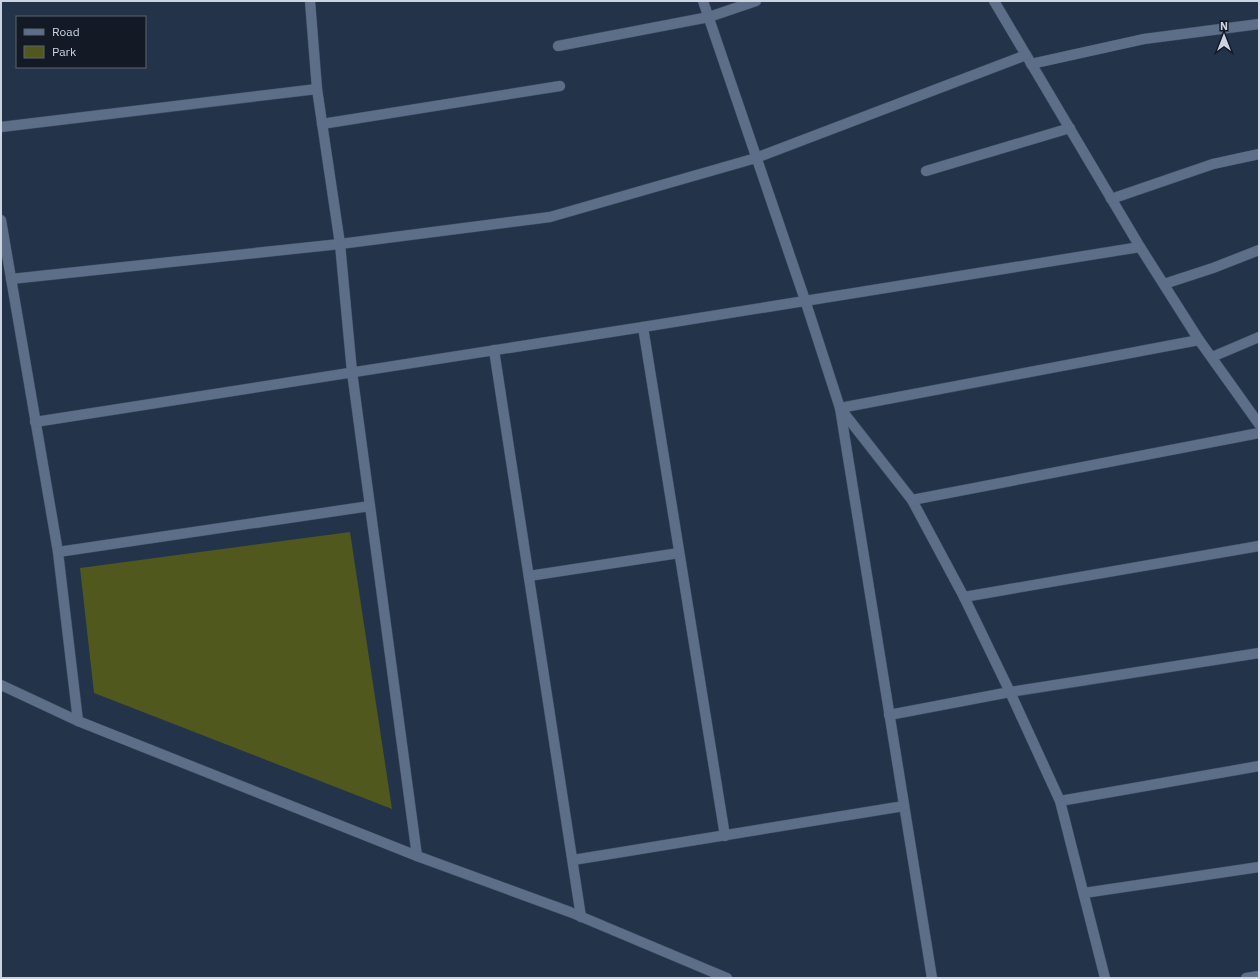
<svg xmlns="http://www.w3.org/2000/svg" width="1260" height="979" font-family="'IBM Plex Sans',sans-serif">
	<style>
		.green { fill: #50581d }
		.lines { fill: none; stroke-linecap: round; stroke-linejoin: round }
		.street-casing { stroke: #404e61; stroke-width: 11 }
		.street { stroke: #5c6e88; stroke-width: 10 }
	</style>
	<rect width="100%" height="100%" fill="#22334a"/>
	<polygon class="green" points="350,532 392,809 94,693 80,568"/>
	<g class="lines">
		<g class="street-casing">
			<g id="street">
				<polyline points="310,1 317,89 340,244 352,372 417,856"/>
				<polyline points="703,1 805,300 840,408 932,978"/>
				<polyline points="994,1 1140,247 1199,340 1259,424"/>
				<polyline points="558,46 709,17 756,1"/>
				<polyline points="1031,64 1144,39 1259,24"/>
				<polyline points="322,124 560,86"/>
				<polyline points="1,127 317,89"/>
				<polyline points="926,171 1070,128"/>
				<polyline points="1111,199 1213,164 1259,154"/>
				<polyline points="1,220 58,552 78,721"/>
				<polyline points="11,279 340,244 550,217 756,158 1026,55"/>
				<polyline points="1164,284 1213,268 1259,250"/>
				<polyline points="643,327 725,836"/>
				<polyline points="494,350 581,917"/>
				<polyline points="1212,357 1259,337"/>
				<polyline points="35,422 643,327 1140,247"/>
				<polyline points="912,500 1259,433"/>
				<polyline points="58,552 370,506"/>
				<polyline points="529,576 679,553"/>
				<polyline points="964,597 1259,546"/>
				<polyline points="1,685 78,721 417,856 570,912 727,978"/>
				<polyline points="889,715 1010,692 1259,653"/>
				<polyline points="1060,801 1259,766"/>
				<polyline points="573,860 904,806"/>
				<polyline points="1084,893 1259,867"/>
				<polyline points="1105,978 1060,801 1010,692 964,597 912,500 840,408 1199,340"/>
				<polyline points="1246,978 1259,976"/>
			</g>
		</g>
		<use href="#street" class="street"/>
	</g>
	<rect width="1260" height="979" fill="none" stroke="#cad4e3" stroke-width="4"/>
	<rect x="16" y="16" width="130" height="52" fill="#131a25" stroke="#5c6471"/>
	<rect x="24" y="29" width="20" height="6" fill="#5c6e88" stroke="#5c6471"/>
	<text x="52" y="36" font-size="12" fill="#cad4e3">Road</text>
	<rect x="24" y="46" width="20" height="12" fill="#50581d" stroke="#5c6471"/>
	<text x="52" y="56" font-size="12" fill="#cad4e3">Park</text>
	<g transform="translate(1224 36)" stroke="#131a25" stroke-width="3" paint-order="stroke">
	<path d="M0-3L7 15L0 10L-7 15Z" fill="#cad4e3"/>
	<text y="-6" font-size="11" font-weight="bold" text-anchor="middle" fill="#cad4e3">N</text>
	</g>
</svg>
